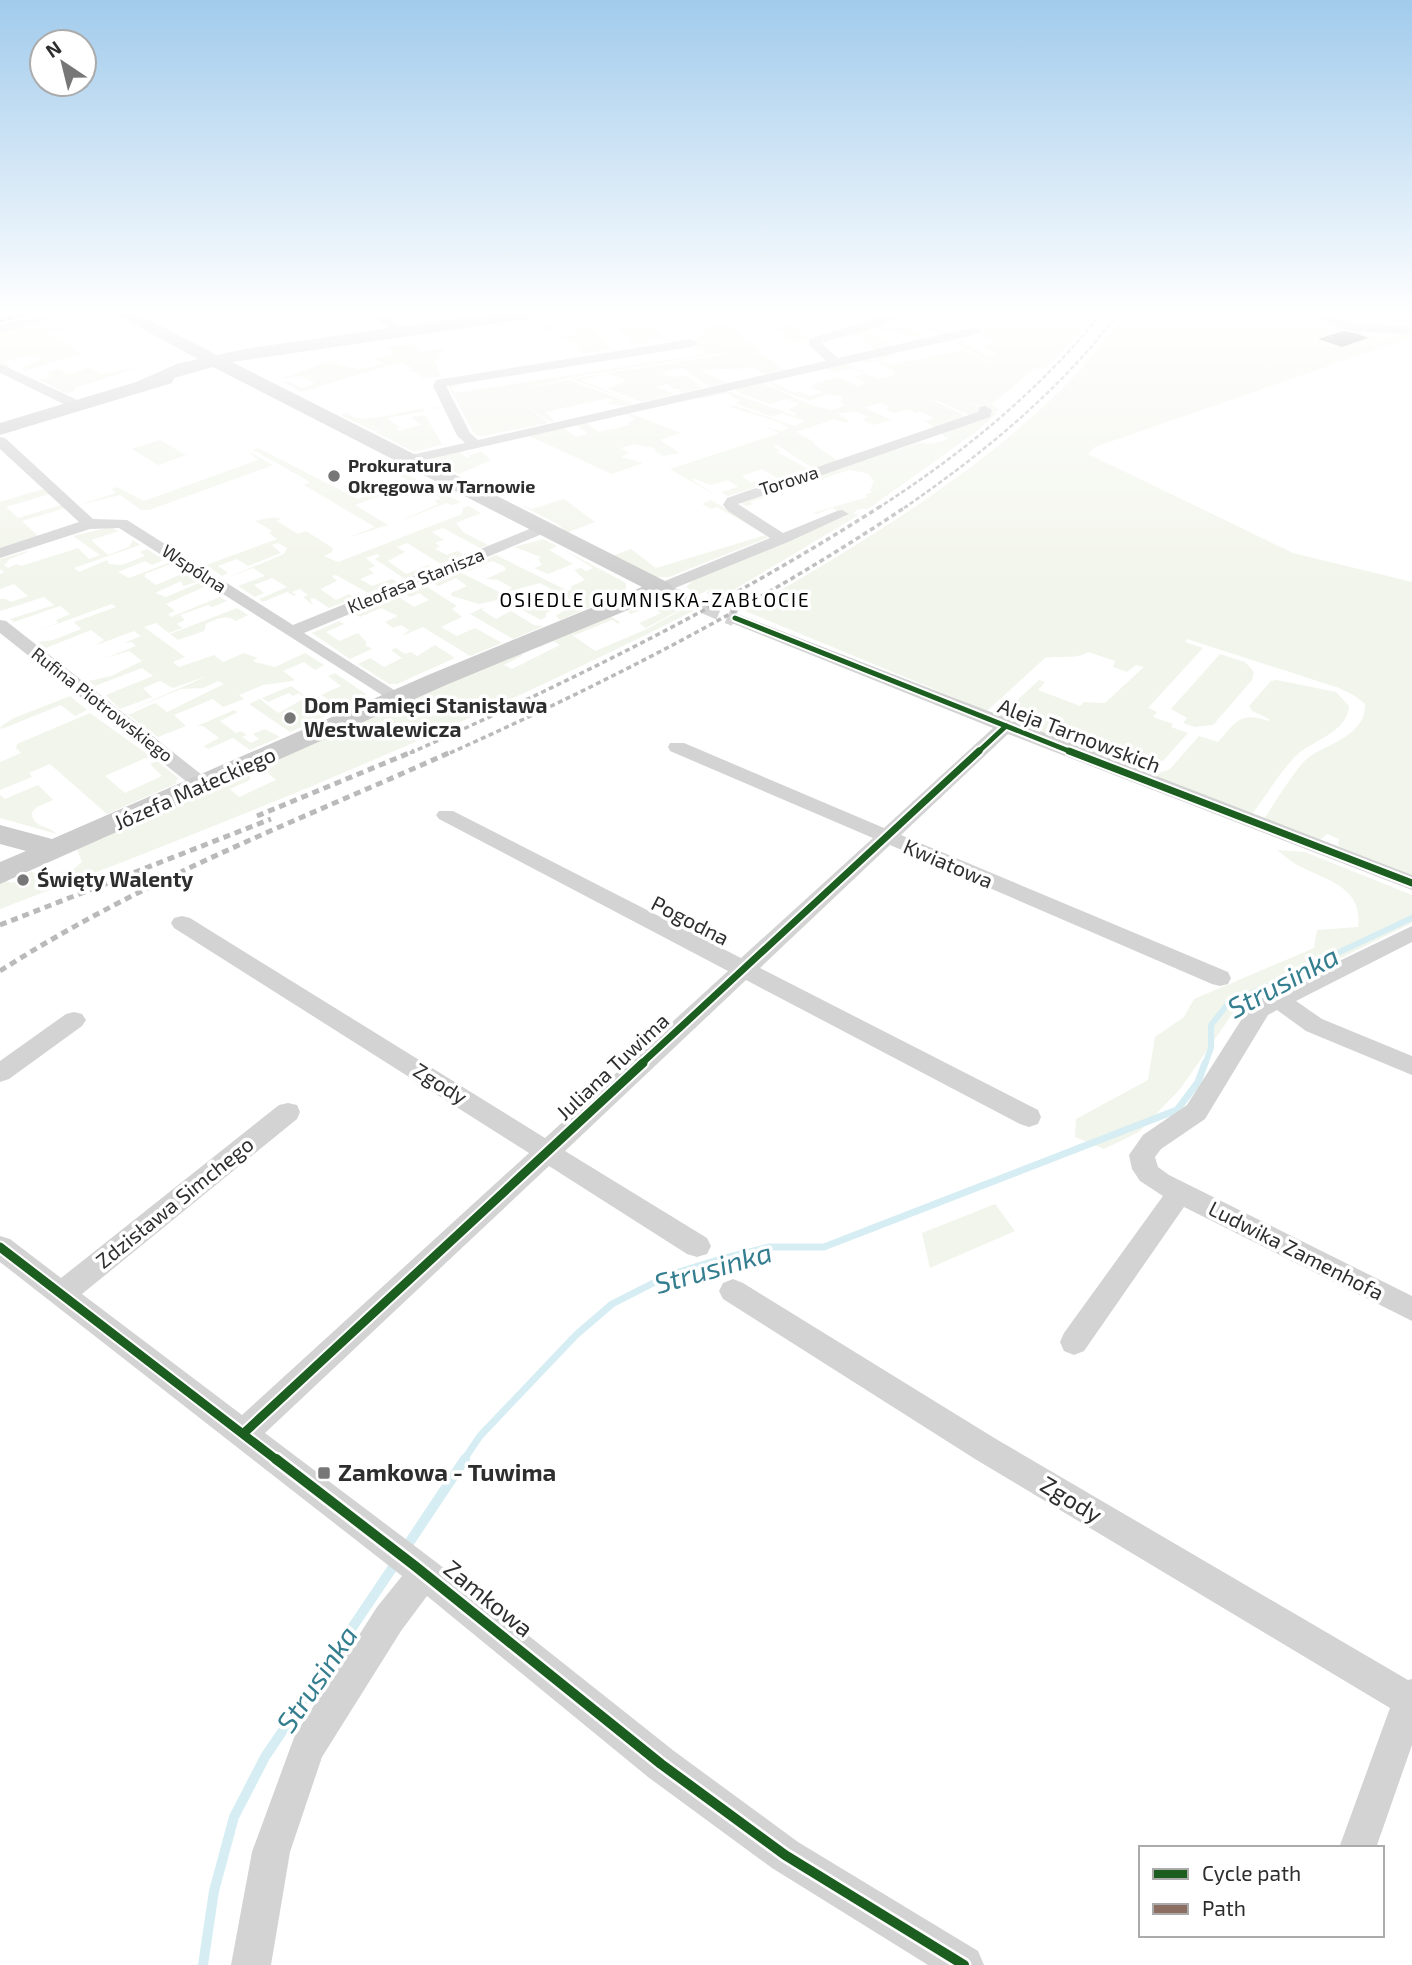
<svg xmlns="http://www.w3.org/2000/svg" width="1412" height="1965" font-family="'Exo 2',sans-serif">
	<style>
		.green { fill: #f2f5eb }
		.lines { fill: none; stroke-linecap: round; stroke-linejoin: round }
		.stream-far3 { stroke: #d6eef3; stroke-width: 3.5 }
		.stream-far2 { stroke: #d6eef3; stroke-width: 6 }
		.stream-far1 { stroke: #d6eef3; stroke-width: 7 }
		.stream { stroke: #d6eef3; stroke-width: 10 }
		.building { fill: #7e7e7e }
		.street-tunnel { stroke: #d5d5d5; stroke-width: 17; stroke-dasharray: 17 9; stroke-linecap: butt }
		.street { fill: #d3d3d3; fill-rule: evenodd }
		.secondary { fill: #ccc; fill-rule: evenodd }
		.rail-far2 { stroke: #bababa; stroke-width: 2.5; stroke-dasharray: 4.5 2.5; stroke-linecap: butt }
		.rail-far1 { stroke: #bababa; stroke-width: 3.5; stroke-dasharray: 5 3.5; stroke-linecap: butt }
		.rail { stroke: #bababa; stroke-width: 5; stroke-dasharray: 7 5; stroke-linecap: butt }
		.quiet { stroke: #8d6e63; stroke-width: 2.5; stroke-dasharray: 6 2.5; stroke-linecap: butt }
		.cycleway-far3-casing { stroke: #fff; stroke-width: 9 }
		.cycleway-far2-casing { stroke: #fff; stroke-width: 11 }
		.cycleway-far1-casing { stroke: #fff; stroke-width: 13 }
		.cycleway-casing { stroke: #fff; stroke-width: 15 }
		.cycleway-far3 { stroke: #1b5e20; stroke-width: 5 }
		.cycleway-far2 { stroke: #1b5e20; stroke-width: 7 }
		.cycleway-far1 { stroke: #1b5e20; stroke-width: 9 }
		.cycleway { stroke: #1b5e20; stroke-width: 10 }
		.poi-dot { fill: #777; stroke: #fff; stroke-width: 2.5 }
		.labels { text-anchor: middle; stroke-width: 7; stroke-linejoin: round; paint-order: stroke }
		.far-poi-label { font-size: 18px; font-weight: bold; fill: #2e2e2e; stroke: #fff; text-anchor: start }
		.far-street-label { font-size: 18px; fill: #2e2e2e; stroke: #fff }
		.far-neighbourhood-label { font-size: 19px; letter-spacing: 2px; fill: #000; stroke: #fff }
		.poi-label { font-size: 21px; font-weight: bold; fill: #2e2e2e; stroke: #fff; text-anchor: start }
		.street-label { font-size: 21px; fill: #2e2e2e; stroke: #fff }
		.near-poi-label { font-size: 24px; font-weight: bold; fill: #2e2e2e; stroke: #fff; text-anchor: start }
		.near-street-label { font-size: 24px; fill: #2e2e2e; stroke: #fff }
		.near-water-label { font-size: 28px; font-style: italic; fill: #347e8f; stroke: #fff }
	</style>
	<rect width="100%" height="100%" fill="#fff"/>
	<g class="green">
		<path d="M558,314H579L613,349L583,354L578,350L584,347L523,323L537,322L533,317H536L558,326L550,332C560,337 571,336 582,332L544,316Z"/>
		<polygon points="583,314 640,314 666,339 647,338 650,341 635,346 607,318 594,320 595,322 591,323"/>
		<path d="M923,314H1093L1073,340L1045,369L1035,368L991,405L1001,410L993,411L997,413L977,431L868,509H858L853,513L859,515L720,598H710L707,592L711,588L699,595L686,587L695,579L846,516L832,508L817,514L813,513L868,497L865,495L872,492L870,490L874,481L867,473L849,470L750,502L753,504L747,506L742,504V499L918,443L932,444L948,439L940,433L989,410L961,398L981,408V411L971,416L936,400L934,401L966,416L935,428L921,419L927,421L934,418L920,411L912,414L914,412L907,409L895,413L885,409L889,407L882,403L863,407L891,420L873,425L862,420L868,417L856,411L838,414L850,421L845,423L835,419L796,432L814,442L815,445L838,461L813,468L777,445L774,447L780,450L777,452L810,470L779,479L762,469L742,476L751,483L769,477L775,481L728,496L721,492L738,487L728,480L711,485L695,479L692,480L720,498L670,469L780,433L764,427L781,431L789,428L776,421L727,406H736L795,426L805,421L781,413L773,417L735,403L740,401L728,393L700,399L695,395L722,389L795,416L797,414L788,410L799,404L785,399L771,404L741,394L732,387L760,382L814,406L832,410L846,405L840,402L844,397L828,394L810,401L778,389L767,380L795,393L799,391C808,395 807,398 822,392L810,387L814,386L811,384L839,377L857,386L865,383L856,377L864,374L853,368L836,372L843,376L824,367L844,362L877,379L894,375V371L875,361L866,363L857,360L870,357L888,367L871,356L891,352L896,355L880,360L889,365L964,350L987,362L996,361L986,360L954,343L959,342L957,340H949L954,338L990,356L998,354L981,346L998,342L976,333L980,331L962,321L945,324L931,320L924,321L945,333L971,328L939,335L922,326L910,328L927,338L908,342L916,338C911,335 873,329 868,330L894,345L876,350L861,342L871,339L863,335L850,338L843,335Z"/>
		<path d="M1125,314H1308L1383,340L1412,330V337L1095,447L1088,454L1293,553L1412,582V875L1340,847L1338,844L1339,839L1327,834L1320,840L1264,819C1274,804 1297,766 1309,757C1329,743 1366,735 1365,704L1355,696L1339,688L1187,639L1185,642L1203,648L1148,708L1157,712L1153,717L1173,724L1171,727L1188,733L1163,761L1129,768L1000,716L1039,680L1045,682L1038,690L1080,706L1084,702L1105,703L1144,667L1136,665L1127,672L1113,667L1115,661L1088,652C1076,660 1059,655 1045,658L987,711L745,611C877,534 1036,442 1125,314Z"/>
		<path d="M1319,314H1393L1412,322V325C1382,334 1348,324 1319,314Z"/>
		<polygon points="67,315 94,322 42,335 51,335 82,353 25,371 20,368 41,359 30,355 4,361 14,371 0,364 0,332"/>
		<polygon points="780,316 809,339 792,343 761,318"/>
		<polygon points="728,323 743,336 698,343 695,340 709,326"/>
		<path d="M744,337L761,351L746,355L764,354L784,370L765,375L753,367C733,371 718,367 700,371L727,383L709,387L683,368L662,372L668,377L687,376L703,388L681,393L678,391L683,389H675L667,384L656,387L675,394L642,402L608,389L627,380L607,374L581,380L635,403L571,379L729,354L711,349L723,353L715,355L703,347L712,355L573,377L523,389L568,380L634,404L623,406L608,404L606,403L613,401L609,398L545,412L555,421L551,422L524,405L549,423L482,436L475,435L448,385L458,382L461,386L451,387L455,393L706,354L701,348L693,349L689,346L701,347L696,344Z"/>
		<path d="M404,342L416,346L420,351L445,348L447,351L437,353L440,358L434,359L440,376L474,372L422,379L414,371H408L412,368L400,362L301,392L284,382L288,381L302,388L315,383L302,376L279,379L330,361C351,370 362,371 384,363L374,359L394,353L384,346H406Z"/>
		<path d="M89,367L101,374L141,367L75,388L74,391L67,394L40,380L51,377L45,373L59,369C74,378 77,371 89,367Z"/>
		<path d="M436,407L444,408L462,439L414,452L375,432L387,428L374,431L341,415L347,413C362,427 402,410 423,409L425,411L387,418L400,428L396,429L398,431L421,425L411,417L425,415L442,444L459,440L443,408L434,409Z"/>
		<path d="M624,411L681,433L660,440L680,453L663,456L654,451L657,450C650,445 643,448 635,444L621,448L629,453L621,457L643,463L612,474L525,434L561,426L576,437L588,434L575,423L583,421L599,432L630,425L628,422L635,420Z"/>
		<polygon points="160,440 186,455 158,465 132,449"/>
		<polygon points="258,448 358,499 382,490 387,493 355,505 388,525 347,538 375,527 304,485 310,482 253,450"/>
		<polygon points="477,448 491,460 459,474 429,459 456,449 467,458 470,456 463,451 471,455 481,452"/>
		<polygon points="249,452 273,465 149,510 141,510 120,495 78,505 116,493 112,489 117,487 144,501 258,460"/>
		<polygon points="396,469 420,481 417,483 426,485 461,502 453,505 446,503 396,523 438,504 435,501 441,498 395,473 386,474"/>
		<polygon points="43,489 53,493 6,507 18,518 61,505 65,508 22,521 39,537 0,549 0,502"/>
		<polygon points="564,499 595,522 566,533 558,524 521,505 532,509"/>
		<polygon points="711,500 768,534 767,538 669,577 657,577 612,556 631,549 656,568 766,535 717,507 711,509 702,504"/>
		<path d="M468,506L481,513L456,523L463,532L488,545L480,548L443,528L432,532L444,540L435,543L440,546L435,549L447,555L458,551L463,555L441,564L407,543L397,547L405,552L388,561L406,574L428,565L432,568L405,579L375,559L380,556L377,554L366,558L375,566L368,569L374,573L360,579L372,586L392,579L397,582L368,593L336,575L332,576L337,581L320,589L336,600L349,594L355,598L329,608L314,598L310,599L313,605L303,597L308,595L300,589L292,592L296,595L294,596L287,592L263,602L259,599L287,587L272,578L254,585L264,593L255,597L238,586L265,576L253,568L226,578L284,554L287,548L278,543L272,545L281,553L248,566L237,559L218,566L228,573L222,576L206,565L277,539L269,533L272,531L255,521C264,519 272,516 281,519L277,521L298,534L306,531L333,548L332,552L324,556L338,562L462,514L463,508Z"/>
		<polygon points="110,527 119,531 91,540 108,555 129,547 133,540 140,545 74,568 79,572 107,560 109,564 122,565 145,556 140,552 147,549 164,560 152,565 145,561 118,572 129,578 168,563 171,564 145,574 145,577 156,585 184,573 197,582 183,586 181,581 155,593 166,597 199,583 204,587 166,604 175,611 168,614 171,617 220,597 227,601 212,607 208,605 180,615 185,620 177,624 182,628 169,633 156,623 144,627 185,657 173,662 179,667 214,655 223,662 244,653 258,658 253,660 255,662 275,667 305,653 324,665 315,670 304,662 283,671 295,680 292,681 263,685 239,695 244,699 223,707 213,699 174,715 186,726 158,737 128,715 155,703 167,712 224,684 218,681 203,688 181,689 126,712 207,676 173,688 160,681 143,688 152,697 120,709 106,695 153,676 142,668 95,686 89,681 111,676 142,661 129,651 105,658 136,646 132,642 124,643 141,636 134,631 94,646 104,640 91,630 46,648 38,642 53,640 81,629 74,622 116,607 112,604 29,634 58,623 56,620 70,614 60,606 14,622 10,619 54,605 44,597 0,611 0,599 6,599 11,602 28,596 14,584 0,589 0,574 4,572 0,569 0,559 27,551 28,552 10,559 4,565 8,568 17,564 21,566 78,548 89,559 100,555 73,536"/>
		<polygon points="543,539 557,546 549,550 573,564 548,574 534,568 542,565 538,559 541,557 514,547"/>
		<polygon points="564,550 626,583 626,592 560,620 556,616 575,602 540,583 503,593 509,597 515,595 530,603 554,595 564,600 564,605 546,613 546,617 541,620 502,599 479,604 452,596 451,593 467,586 456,578 438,586 432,582 458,571 501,593 512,588 498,580 486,579 506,570 504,566 492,561 469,571 464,568 496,555 568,591 572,589 570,587 585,580 574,570 581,568 586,571 593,568"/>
		<polygon points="424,585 457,606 452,609 462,617 441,627 457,636 475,628 502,643 470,656 423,627 402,636 409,630 401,625 393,628 385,622 398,616 381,608 360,617 355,614 397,596 414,607 429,600 419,593 410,597 404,593"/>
		<polygon points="659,600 685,607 646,628 639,623 661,613 650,606 631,614 628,612 639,605"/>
		<polygon points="484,607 482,610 496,619 511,611 534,625 544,626 513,639 470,614"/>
		<path d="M237,608L248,615L236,621C226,614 217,619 206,624L204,631L178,640L170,634Z"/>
		<path d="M685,608L693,611C468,726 236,820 0,909V883L6,881L12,883L31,871L41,878L75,868L82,862L77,849L244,774L250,776V780L230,789L239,797L276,780L267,772H262L261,767L518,652L523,655L504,665L512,669L560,645L553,641L540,647L536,644L610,616L620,622L618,624L612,620L575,635L571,634L595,651L647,629Z"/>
		<polygon points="339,621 344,624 326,632 339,641 358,633 367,643 365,645 372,649 350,659 312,633"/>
		<polygon points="435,645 455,658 397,684 389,684 358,664 370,658 384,667 402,658 391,650 396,648 405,654 411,652 417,656"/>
		<polygon points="1220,654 1245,662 1254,672 1252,680 1213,725 1195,727 1183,723 1187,718 1171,709"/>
		<path d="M335,673L366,694L365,699C345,708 339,707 321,695L341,686L328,676Z"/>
		<path d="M1277,680L1336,692L1349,706C1347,732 1316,739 1299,753C1283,767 1266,796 1252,814L1150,776L1170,769L1199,736L1218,742C1236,722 1240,711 1268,721L1269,719L1252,711L1249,706L1271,681Z"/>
		<polygon points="291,686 331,714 290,732 249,704 260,699 278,713 305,698 299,693 293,696 289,693 268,702 262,698"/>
		<polygon points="70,696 87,710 75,716 61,705 2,729 0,727 14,718"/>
		<polygon points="234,710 238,712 220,721 236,733 241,731 247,735 242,737 251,743 259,739 253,734 265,729 280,737 250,750 233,738 208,749 204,746 219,738 203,726 197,726"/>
		<polygon points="90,713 150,756 105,776 125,793 162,776 150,764 157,761 178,778 175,784 107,814 50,764 29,773 32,777 0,790 0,762 21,753 16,748 17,744"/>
		<path d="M38,785L53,800L37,807L32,812C32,828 48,825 57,834L0,818V795L5,799Z"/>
		<path d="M1277,850L1305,852L1412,895V923L1235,1010L1181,1088L1139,1132L1104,1149L1075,1137L1076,1119L1148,1080L1155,1037L1184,1017L1194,999L1314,948L1317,930L1358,927C1363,887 1328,881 1299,866C1291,862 1284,855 1277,850Z"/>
		<polygon points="995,1204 1015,1231 930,1268 922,1233"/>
	</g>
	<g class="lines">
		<polyline class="stream-far3" points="0,316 10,314"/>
		<polyline class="stream-far2" points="1205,1064 1211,1048 1211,1025 1227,1005 1412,918"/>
		<polyline class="stream-far1" points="463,1461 480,1436 576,1335 612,1304 669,1275 721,1259 769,1247 824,1247 1177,1110 1198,1082 1205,1063"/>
		<g class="stream">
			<polyline points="405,1549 465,1459"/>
			<polyline points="203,1965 214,1891 234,1817 265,1757 395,1564"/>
		</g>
	</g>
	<polygon class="building" points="1343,331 1358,334 1368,338 1342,347 1318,339"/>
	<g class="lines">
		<polyline class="street-tunnel" points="704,605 735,618"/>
		<g class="street">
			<polygon points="43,314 65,314 0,333 0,325"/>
			<polygon points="370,314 384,314 408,332 398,335"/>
			<polygon points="887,314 902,314 883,325 821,343 838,358 974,327 980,331 974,335 407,464 400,460 402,457 465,443 457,435 433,386 436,380 692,339 698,343 692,347 446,386 470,433 478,440 826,361 809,345 809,339"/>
			<polygon points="1308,314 1326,314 1352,324 1406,326 1412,330 1406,334 1350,331"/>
			<polygon points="0,364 84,403 86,406 84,409 74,409 0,373"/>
			<polygon points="985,406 992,410 990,417 738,504 783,533 837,511 842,510 849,514 788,542 675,588 710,602 712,605 710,608 698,608 655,591 653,588 655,585 770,538 728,511 723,505 727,498 978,412 980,407"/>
			<polygon points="0,437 5,438 93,519 127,520 293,625 537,526 542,524 550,529 547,532 304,633 402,695 405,699 402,703 396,704 119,528 90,529 0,558 0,548 79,522 0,449"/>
			<polygon points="735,613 1412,875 1412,890 1008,734 901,835 1228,972 1231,978 1228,984 1220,986 1212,984 890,845 760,968 1038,1110 1041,1117 1038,1124 1029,1127 1020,1124 746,980 565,1151 707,1238 711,1246 707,1254 697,1257 687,1254 549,1166 265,1433 436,1562 674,1751 798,1842 978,1951 984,1965 928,1965 772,1868 648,1777 427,1596 401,1631 322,1757 290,1852 271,1965 231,1965 252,1852 295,1735 377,1607 402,1576 0,1262 0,1236 10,1239 61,1278 279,1105 288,1103 297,1105 300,1112 297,1119 82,1294 242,1415 529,1153 174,928 171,923 174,918 182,916 190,918 545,1138 728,971 439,819 436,815 439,811 453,811 741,958 873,838 670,751 668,747 670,743 684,743 884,828 993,728 729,622 727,618"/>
			<polygon points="0,620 6,621 211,782 214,786 211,790 197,790 0,633"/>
			<polygon points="1412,926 1412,942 1296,1001 1322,1019 1412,1056 1412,1075 1306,1031 1277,1010 1268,1015 1205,1119 1161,1149 1155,1157 1158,1167 1169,1175 1412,1296 1412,1321 1184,1207 1084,1351 1074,1355 1064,1351 1060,1342 1064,1333 1163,1196 1140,1181 1132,1169 1129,1155 1143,1135 1187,1105 1252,1003"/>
			<polygon points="74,1012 82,1014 86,1020 82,1026 9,1079 0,1082 0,1061 66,1014"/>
			<polygon points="733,1279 743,1283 996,1439 1408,1680 1412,1679 1412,1745 1376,1848 1339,1848 1390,1708 975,1459 723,1299 719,1291 723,1283"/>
		</g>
		<polygon class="secondary" points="115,314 137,314 217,355 250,348 488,314 536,314 528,319 232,362 669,583 673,588 669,593 446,685 0,884 0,862 26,851 0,844 0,825 52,839 428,675 642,587 213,367 174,378 172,383 0,435 0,423 136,382 177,364 198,359"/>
		<g class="rail-far2">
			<path d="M878,508C962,454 1038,392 1101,314"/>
			<path d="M904,508C985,452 1058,392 1118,314"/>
		</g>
		<g class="rail-far1">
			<path d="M410,753C572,681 731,602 881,506"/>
			<path d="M450,753C608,682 762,603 907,506"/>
		</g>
		<g class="rail">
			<polyline points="257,816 414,751"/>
			<polyline points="0,925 271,819"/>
			<path d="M0,971C143,879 300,820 453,751"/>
		</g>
		<polyline class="quiet" points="0,321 29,314"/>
		<g class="cycleway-far3-casing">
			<g id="cycleway-far3">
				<polyline points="735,618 1074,753"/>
				<polyline points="977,753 1006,726"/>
			</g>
		</g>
		<g class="cycleway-far2-casing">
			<g id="cycleway-far2">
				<polyline points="1069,751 1412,883"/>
				<polyline points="641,1064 979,751"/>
			</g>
		</g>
		<g class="cycleway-far1-casing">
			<g id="cycleway-far1">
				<polyline points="0,1247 278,1461"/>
				<polyline points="244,1433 643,1063"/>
			</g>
		</g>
		<g class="cycleway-casing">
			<polyline id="cycleway" points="276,1459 415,1566 661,1764 785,1855 964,1965"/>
		</g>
		<use href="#cycleway-far3" class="cycleway-far3"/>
		<use href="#cycleway-far2" class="cycleway-far2"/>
		<use href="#cycleway-far1" class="cycleway-far1"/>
		<use href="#cycleway" class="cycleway"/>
	</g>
	<linearGradient id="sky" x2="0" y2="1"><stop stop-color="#a1cbec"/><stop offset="0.53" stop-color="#fff"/><stop offset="1" stop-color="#fff" stop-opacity="0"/></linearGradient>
	<rect width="1412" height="590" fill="url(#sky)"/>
	<g class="poi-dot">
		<circle cx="334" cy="476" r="7"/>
		<circle cx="290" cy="718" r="7"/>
		<circle cx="23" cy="880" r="7"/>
		<rect x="317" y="1466" width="14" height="14" rx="3.5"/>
	</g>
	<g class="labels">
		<g class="far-poi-label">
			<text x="348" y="472">Prokuratura<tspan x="348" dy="21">Okręgowa w Tarnowie</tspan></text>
		</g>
		<g class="far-street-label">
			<text transform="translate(789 481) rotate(-18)" y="6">Torowa</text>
			<text transform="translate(194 569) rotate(33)" y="6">Wspólna</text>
			<text transform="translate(416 581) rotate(-22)" y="6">Kleofasa Stanisza</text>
			<text transform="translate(102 705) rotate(38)" y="6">Rufina Piotrowskiego</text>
		</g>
		<g class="far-neighbourhood-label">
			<text x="655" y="607">OSIEDLE GUMNISKA-ZABŁOCIE</text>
		</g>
		<g class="poi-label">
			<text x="304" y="713">Dom Pamięci Stanisława<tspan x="304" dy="24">Westwalewicza</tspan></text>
			<text x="37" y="887">Święty Walenty</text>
		</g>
		<g class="street-label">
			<text transform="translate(1079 736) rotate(21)" y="7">Aleja Tarnowskich</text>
			<text transform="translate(195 789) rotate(-24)" y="7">Józefa Małeckiego</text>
			<text transform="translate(948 864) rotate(23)" y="7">Kwiatowa</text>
			<text transform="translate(690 921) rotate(27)" y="7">Pogodna</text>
			<text transform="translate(613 1067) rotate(-43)" y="7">Juliana Tuwima</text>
			<text transform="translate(440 1084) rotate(32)" y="7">Zgody</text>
			<text transform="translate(175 1203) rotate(-39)" y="7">Zdzisława Simchego</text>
			<text transform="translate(1296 1251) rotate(27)" y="7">Ludwika Zamenhofa</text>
		</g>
		<g class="near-poi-label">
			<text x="338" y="1481">Zamkowa - Tuwima</text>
		</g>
		<g class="near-street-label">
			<text transform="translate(1071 1500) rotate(31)" y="8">Zgody</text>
			<text transform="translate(488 1599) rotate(39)" y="8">Zamkowa</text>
		</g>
		<g class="near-water-label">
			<text transform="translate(1283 982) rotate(-28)" y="10">Strusinka</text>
			<text transform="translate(713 1268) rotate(-16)" y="10">Strusinka</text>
			<text transform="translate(317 1679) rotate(-56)" y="10">Strusinka</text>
		</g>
	</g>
	<rect x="1139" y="1846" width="245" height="91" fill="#ffffff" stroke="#ababab" stroke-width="2"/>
	<rect x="1153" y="1869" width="35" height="10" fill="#1b5e20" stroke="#ababab" stroke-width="2"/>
	<text x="1202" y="1881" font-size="21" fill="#2e2e2e">Cycle path</text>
	<rect x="1153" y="1904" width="35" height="10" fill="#8d6e63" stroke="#ababab" stroke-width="2"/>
	<text x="1202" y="1916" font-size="21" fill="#2e2e2e">Path</text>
	<g transform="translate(63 63) rotate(325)"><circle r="33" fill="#ffffff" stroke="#ababab" stroke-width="2"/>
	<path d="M0-5L12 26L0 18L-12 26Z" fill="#777777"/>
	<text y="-10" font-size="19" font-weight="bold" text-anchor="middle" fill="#2e2e2e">N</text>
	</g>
</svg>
